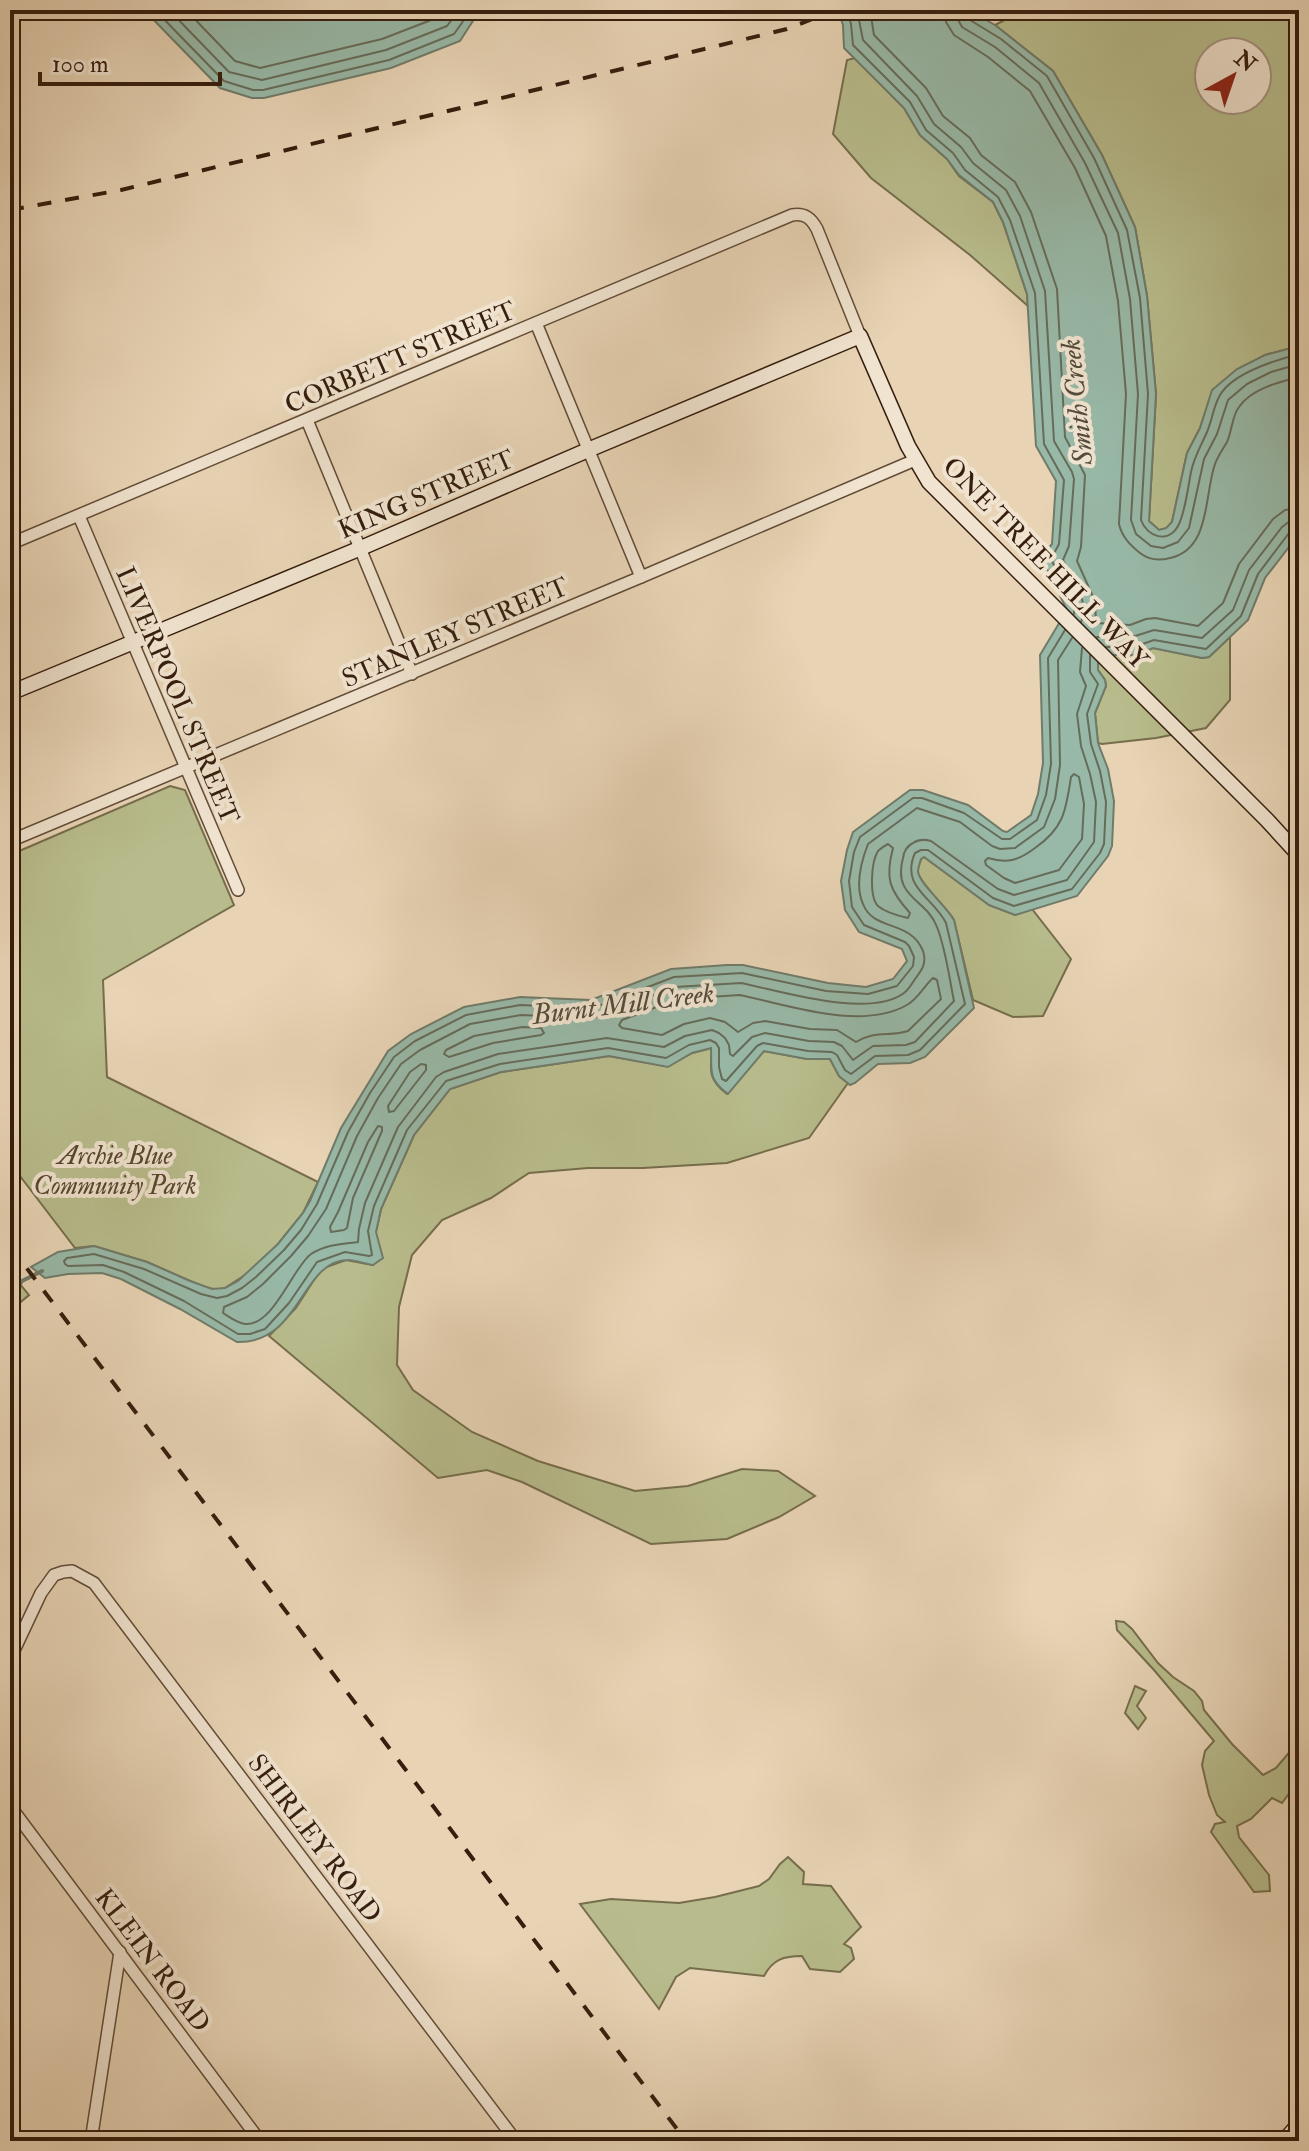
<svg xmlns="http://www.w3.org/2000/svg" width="1309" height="2151" font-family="'IM FELL Double Pica',serif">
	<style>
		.green { fill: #b8bc8c; stroke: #766d4c; stroke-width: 2; fill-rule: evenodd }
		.water { fill: #98b9a8; stroke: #707b6a; stroke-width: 2 }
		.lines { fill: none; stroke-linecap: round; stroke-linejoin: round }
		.shore { stroke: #666c5a; stroke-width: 2 }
		.stream { stroke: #707b6a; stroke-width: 4 }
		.street-casing { stroke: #624c37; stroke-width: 14 }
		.secondary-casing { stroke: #351e0d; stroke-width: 17 }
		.street { stroke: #f0e3cf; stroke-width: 11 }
		.secondary { stroke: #f0e3cf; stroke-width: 14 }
		.rail { stroke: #351e0d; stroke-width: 4; stroke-dasharray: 14 14; stroke-linecap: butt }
		.labels { text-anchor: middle; stroke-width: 8; stroke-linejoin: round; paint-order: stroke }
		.street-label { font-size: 26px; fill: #351e0d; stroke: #f0e3cf }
		.park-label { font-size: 26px; font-style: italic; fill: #56462d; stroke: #f0e3cf }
		.water-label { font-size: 28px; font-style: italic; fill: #534c3c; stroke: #f0e3cf }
	</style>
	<rect width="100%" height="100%" fill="#e8d4b5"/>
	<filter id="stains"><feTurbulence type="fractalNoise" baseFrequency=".0025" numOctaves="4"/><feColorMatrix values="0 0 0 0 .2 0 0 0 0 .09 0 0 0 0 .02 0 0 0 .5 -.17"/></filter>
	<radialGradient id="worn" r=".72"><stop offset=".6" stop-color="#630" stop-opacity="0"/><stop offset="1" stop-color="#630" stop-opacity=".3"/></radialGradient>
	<g class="green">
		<path d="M1024,10H1299V346L1265,355L1213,390L1200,428L1187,453L1172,522L1166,529L1159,530L1149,521L1156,394L1147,296L1135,227L1102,155L1053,71L995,25ZM1209,52H1257V100H1209Z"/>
		<polygon points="855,58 904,108 920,135 947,159 959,176 993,202 1003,222 1027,294 1028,306 970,255 871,178 833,134 847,60"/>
		<polygon points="1230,637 1230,700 1206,728 1156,738 1102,744 1098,743 1095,713 1106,686 1105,680 1098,670 1098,655 1136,655 1153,648 1202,658 1209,657"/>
		<polygon points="170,786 185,790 234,905 103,980 107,1077 318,1182 303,1213 278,1244 251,1271 225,1288 218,1290 204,1287 147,1262 94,1246 75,1248 10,1163 10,855"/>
		<path d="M924,857L990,905L1015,915L1032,909L1071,959L1043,1016L1013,1017L973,1000L954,920C947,907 919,883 918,872C917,867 920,863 921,859Z"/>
		<path d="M712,1048C710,1070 708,1080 727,1094L764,1051L807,1059H830L839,1076L848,1083L809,1138L727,1163L643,1168H588L529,1173L491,1198L442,1220L412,1255L399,1307L397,1365L413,1390L472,1432L538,1461L635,1491L688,1486L742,1469L778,1471L815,1496L779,1517L727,1539L651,1544L522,1482L487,1470L438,1478L269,1336L296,1308L321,1269L346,1260L373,1265L376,1232L381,1209L414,1135L450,1089L501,1072L609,1056L667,1066L692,1053Z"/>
		<polygon points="10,1272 29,1295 10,1311"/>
		<polygon points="1116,1621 1124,1622 1132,1629 1158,1663 1173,1677 1194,1691 1202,1701 1204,1710 1232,1744 1263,1775 1276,1768 1299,1741 1299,1780 1282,1803 1272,1798 1251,1819 1237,1826 1239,1837 1269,1875 1270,1891 1254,1892 1211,1832 1215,1824 1225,1822 1217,1815 1209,1795 1202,1765 1205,1751 1214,1741 1154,1670 1117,1630"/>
		<polygon points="1135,1686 1146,1691 1137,1706 1146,1718 1138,1729 1125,1713"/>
		<path d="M788,1857L804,1872L803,1884L831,1886L861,1927L844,1944L851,1948L854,1959L840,1972L810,1969L802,1956C784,1956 773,1959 764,1976L690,1968L676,1977L659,2009L580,1904L611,1899L679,1903L715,1897L759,1886L769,1879L780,1864Z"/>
	</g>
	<g class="water">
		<polygon points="144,10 480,10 460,41 391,68 264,98 252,98 220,88"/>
		<path d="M838,10H968L995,25L1053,71L1102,155L1135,227L1147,296L1156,394L1149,521L1159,530L1166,528L1172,522L1187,453L1200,428L1212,390L1237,369L1265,355L1299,346V534L1265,578L1248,620L1209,657L1202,658L1153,648L1136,655H1098V670L1105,680L1106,686L1095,713L1098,743L1108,769L1114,801L1112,846L1108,856L1077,896L1015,915L989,905L924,857L921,859C920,863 918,867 918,872C919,883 947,907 954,920L974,1008L925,1057L910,1063L878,1064L855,1083L850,1085L839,1076L830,1059H807L764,1051L728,1094C707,1079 712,1070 711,1048L692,1053L668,1067L609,1056L501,1072L450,1089L414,1135L381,1209L376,1232L383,1258L373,1265C365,1264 356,1260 348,1260C301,1260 301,1344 237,1342L180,1309L121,1279L102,1273L68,1274L45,1278L31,1267L58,1252L94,1246L147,1262L190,1281L212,1289L225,1288L238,1281L278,1244L303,1213L310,1201L341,1128L388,1051L411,1034L464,1007L520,997L591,1000L671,969L727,965H743L828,983L866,987L893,979L907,961L902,949L859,932L845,910L841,881L847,850L853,832L910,790H923L968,805L1003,831L1007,832L1031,815L1038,794L1043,763L1040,655L1067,610L1041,557L1052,544L1056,481L1036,446L1027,294L1003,222L993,202L959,175L947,159L920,135L904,108L844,48L843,25Z"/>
	</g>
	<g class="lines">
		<g class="shore">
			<polyline points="155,10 224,81 253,90 263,90 389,60 454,34 471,10"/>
			<polyline points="169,10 229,72 262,80 386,50 447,26 459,10"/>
			<polyline points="186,10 235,61 260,68 382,39 439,17 444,10"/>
			<polyline points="847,10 851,24 853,45 910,102 926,130 953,153 965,170 998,197 1010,220 1035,293 1044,444 1064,480 1059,544 1051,559 1074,606 1074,614"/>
			<path d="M857,10L863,40L917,96L934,124L961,147L973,163L1006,190L1020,216L1045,291L1054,441L1072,472L1074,479L1069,546L1063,560C1071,579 1091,602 1081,622"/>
			<polyline points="870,10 874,35 926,88 943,116 970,138 981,155 1015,182 1031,212 1057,289 1065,437 1085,475 1081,547 1077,561 1095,601 1096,623 1130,625 1146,619 1155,618 1198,626 1223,603 1239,564 1273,519 1285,510 1299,508"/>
			<path d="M944,10L946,22L954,35L988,57L1030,91L1075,168L1106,236L1118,301L1126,394L1119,524C1122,537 1130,545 1140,553C1149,560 1159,561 1170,558C1211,549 1204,495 1215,464C1218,456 1223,449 1227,442C1232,431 1232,416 1239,407C1251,389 1279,382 1299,377"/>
			<polyline points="956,10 957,18 962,27 995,47 1039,83 1085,163 1118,233 1130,299 1138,394 1131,520 1136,534 1151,546 1163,548 1178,542 1189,528 1204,459 1217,434 1228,400 1247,384 1271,372 1299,364"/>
			<path d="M966,10V15L970,20L1001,39L1047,76L1094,158L1127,230L1140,298L1148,394L1141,520C1147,537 1168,544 1178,526C1185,514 1188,487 1191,472C1194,457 1201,446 1207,432C1212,421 1213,408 1219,397C1230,374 1276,360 1299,354"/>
			<path d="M1065,630L1048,658L1051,764L1046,795L1037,820L1010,839H1002L964,813L922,798H913L860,837L854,852L849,881L852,907L864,925L905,942L909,946L914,957L913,966L897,986L868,994L826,991L742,973L674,977L593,1008L520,1005L466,1015L415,1041L394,1057L370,1093L348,1132L317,1204L301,1230L284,1250L256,1277L242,1288L227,1296L217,1298L201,1294L144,1269L94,1254L67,1258L64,1261L65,1264L68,1266L103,1265L124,1272L184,1301L238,1334H250L265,1329L289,1303L317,1262L345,1252L369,1256L372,1255L368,1231L374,1206L407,1130L446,1081L500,1064L608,1048L666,1058L689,1045L710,1040L716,1043L719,1048V1067L722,1079L726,1081L757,1046L763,1043L808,1051L832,1052L837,1055L845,1070L851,1074L875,1056L908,1055L920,1050L965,1004L946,923C933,897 900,887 915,853L921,850H928L993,898L1014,906L1072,889L1100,853L1104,844L1106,802L1100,771L1091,744L1087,714L1098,684L1090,672V655"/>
			<polyline points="1097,637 1132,637 1154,630 1202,638 1233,610 1249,570 1282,527 1290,521 1299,520"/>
			<path d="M1072,638L1058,660L1060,765L1055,799L1044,827L1015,848L1000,849L992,846L960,822L917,808L868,844C861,862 855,886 863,904C874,932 910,919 923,951C927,963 922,970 915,979C912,984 908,990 904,993C869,1019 781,991 741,983L675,987L593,1018L521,1015L470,1024L420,1050L401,1064L378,1098L357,1136L326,1209L308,1236L291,1256L263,1284L247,1297L224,1307L223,1313C229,1317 237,1323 245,1324C273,1327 293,1267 311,1254C326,1244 343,1244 358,1242L359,1229L365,1203L398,1127L436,1077L444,1072L498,1054L607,1038L664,1047L685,1036L712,1030L719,1033L725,1038L729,1045L730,1054L733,1056L752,1037L765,1033L809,1041L834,1042L842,1046L853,1060L873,1046L906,1045L915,1042L954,1001C949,977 946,950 937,927C927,899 892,898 903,858C904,851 907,846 913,843C919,839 924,839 931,841L998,889L1014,895L1067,880L1094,842L1096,802L1090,774L1081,746L1077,714L1086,686L1080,672L1082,648"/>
			<polyline points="1106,647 1134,647 1154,640 1206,649 1241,616 1258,574 1289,533 1299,530"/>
			<path d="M1074,774L1079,777L1084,804L1082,839L1059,870L1015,883L1004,878L986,865L985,861L988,858C1008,864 1019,860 1035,848C1064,828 1066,810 1071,777Z"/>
			<path d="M888,844L893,848C885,878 889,890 910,913L908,918C899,916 885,912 878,906C869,897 871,862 878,851C880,849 886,845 888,844Z"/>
			<path d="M933,978L937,980L941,999L908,1031C890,1037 875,1030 856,1042L837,1030L810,1029L765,1021L753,1023L738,1032L725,1022L710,1018L684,1024L662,1035L622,1028L619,1025L622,1020L678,999L740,995C788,1005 861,1031 907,1005C918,999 924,986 933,978Z"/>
			<polygon points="522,1027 541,1028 544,1033 541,1035 493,1043 449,1057 444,1054 446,1050 474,1036"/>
			<polygon points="421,1064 426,1065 426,1070 394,1111 389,1112 388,1106 410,1072"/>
			<polygon points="378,1126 382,1127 382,1131 353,1198 347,1228 344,1230 331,1232 330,1227 338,1212 368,1142"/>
		</g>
		<polyline class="stream" points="10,1299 22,1281 42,1271"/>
		<g class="street-casing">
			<g id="street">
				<polyline points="536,323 641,577"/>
				<polyline points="307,420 412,674"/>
				<polyline points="79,516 238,890"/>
				<path d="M10,544L792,215C805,213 811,218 817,229L860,336"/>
				<polyline points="10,841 641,577 915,460"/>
				<polyline points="10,1659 41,1593 54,1575 63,1572 72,1571 94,1583 516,2141"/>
				<polyline points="10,1806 260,2141"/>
				<polyline points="91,2141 120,1952"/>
			</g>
		</g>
		<g class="secondary-casing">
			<g id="secondary">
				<polyline points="10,693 361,548 588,450 860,336 908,446 929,482 1267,820 1299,855"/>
				<polyline points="1284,2141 1299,2124"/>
			</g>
		</g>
		<use href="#street" class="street"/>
		<use href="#secondary" class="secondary"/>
		<g class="rail">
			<polyline points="10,210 121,190 787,29 835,10"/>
			<polyline points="10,1246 686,2141"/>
		</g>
	</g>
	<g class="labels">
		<g class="street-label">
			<text transform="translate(400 357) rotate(-23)" y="9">CORBETT STREET</text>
			<text transform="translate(426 494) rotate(-23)" y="9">KING STREET</text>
			<text transform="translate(1046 563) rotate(46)" y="9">ONE TREE HILL WAY</text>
			<text transform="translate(455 632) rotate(-23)" y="9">STANLEY STREET</text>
			<text transform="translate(178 695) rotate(67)" y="9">LIVERPOOL STREET</text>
			<text transform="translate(315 1838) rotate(53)" y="9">SHIRLEY ROAD</text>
			<text transform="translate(153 1960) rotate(53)" y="9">KLEIN ROAD</text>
		</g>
		<g class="park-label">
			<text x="115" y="1164">Archie Blue<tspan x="115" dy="30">Community Park</tspan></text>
		</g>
		<g class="water-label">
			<text transform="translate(1076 402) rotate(-96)" y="10">Smith Creek</text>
			<text transform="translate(623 1003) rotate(-7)" y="10">Burnt Mill Creek</text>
		</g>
	</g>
	<rect width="1309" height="2151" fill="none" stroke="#e8d4b5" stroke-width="40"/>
	<rect x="12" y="12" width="1285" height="2127" fill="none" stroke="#351e0d" stroke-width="4"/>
	<rect x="20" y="20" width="1269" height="2111" fill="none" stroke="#351e0d" stroke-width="2"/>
	<g transform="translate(1233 76) rotate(40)"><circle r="38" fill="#f0e3cf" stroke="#a59481" stroke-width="2"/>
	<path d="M0-6L14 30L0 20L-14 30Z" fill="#8f2418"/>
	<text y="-12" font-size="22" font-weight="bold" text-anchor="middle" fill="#351e0d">N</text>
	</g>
	<path d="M40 72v12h180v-12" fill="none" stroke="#351e0d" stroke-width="4"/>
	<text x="52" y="72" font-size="24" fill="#351e0d" stroke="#f0e3cf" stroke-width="6" paint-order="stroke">100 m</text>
	<rect width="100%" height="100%" filter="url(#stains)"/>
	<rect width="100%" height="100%" fill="url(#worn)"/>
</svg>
